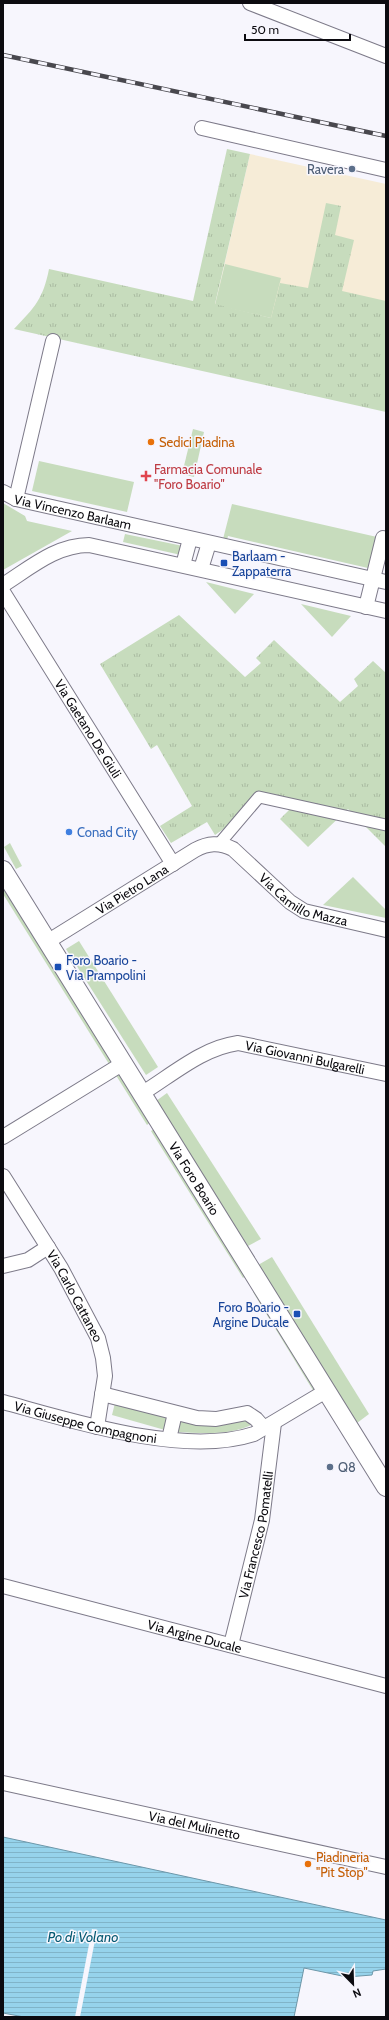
<svg xmlns="http://www.w3.org/2000/svg" width="389" height="2020" font-family="Cabin,sans-serif">
	<style>
		.education { fill: #f6ecd7 }
		.grass { fill: #c7dcbd }
		.park { fill: url(#park-tufts) }
		.water { fill: url(#water-rules); stroke: #6d97a9 }
		.pier { fill: #f7f6fd }
		.lines { fill: none; stroke-linecap: round; stroke-linejoin: round }
		.pedestrian-casing { stroke: #7d7a89; stroke-width: 13 }
		.minor-casing { stroke: #7d7a89; stroke-width: 16 }
		.tertiary-casing { stroke: #7d7a89; stroke-width: 20 }
		.pedestrian { stroke: #fff; stroke-width: 11 }
		.minor { stroke: #fff; stroke-width: 14 }
		.tertiary { stroke: #fff; stroke-width: 18 }
		.rail-casing { stroke: #49484e; stroke-width: 4.5 }
		.rail { stroke: #f7f6fd; stroke-width: 3; stroke-dasharray: 9; stroke-linecap: butt }
		.service-dot { fill: #5c6f8a; stroke: #f7f6fd; stroke-width: 1.5 }
		.food-dot { fill: #e8710a; stroke: #f7f6fd; stroke-width: 1.5 }
		.health-dot { fill: #e0444e; stroke: #f7f6fd; stroke-width: 1.5 }
		.transit-dot { fill: #1a4fb4; stroke: #f7f6fd; stroke-width: 1.5 }
		.shop-dot { fill: #3f7fe0; stroke: #f7f6fd; stroke-width: 1.5 }
		.labels { text-anchor: middle; stroke-width: 3; stroke-linejoin: round; paint-order: stroke }
		.service-label { font-size: 13px; fill: #4e5e75; stroke: #f7f6fd; text-anchor: end }
		.food-label { font-size: 13px; fill: #c56008; stroke: #f7f6fd; text-anchor: start }
		.health-label { font-size: 13px; fill: #be3a42; stroke: #f7f6fd; text-anchor: start }
		.street-label { font-size: 13px; fill: #0c0b10; stroke: #f7f6fd }
		.transit-label { font-size: 13px; fill: #164399; stroke: #f7f6fd; text-anchor: start }
		.shop-label { font-size: 13px; fill: #366cbe; stroke: #f7f6fd; text-anchor: start }
		.water-label { font-size: 14px; font-style: italic; fill: #055972; stroke: #f7f6fd }
	</style>
	<defs>
		<pattern id="park-tufts" width="24" height="20" patternUnits="userSpaceOnUse"><rect width="24" height="20" fill="#c7dcbd"/><path d="M3 7l-1-3M5 7V3M7 7l1-3M15 17l-1-3M17 17v-4M19 17l1-3" fill="none" stroke="#aabba1"/></pattern>
		<pattern id="water-rules" width="6" height="5" patternUnits="userSpaceOnUse"><rect width="6" height="5" fill="#96d3eb"/><path d="M0 2.5h6" fill="none" stroke="#80b4c8"/></pattern>
	</defs>
	<rect width="100%" height="100%" fill="#f7f6fd"/>
	<polygon class="education" points="250,154 386,184 386,344 215,305"/>
	<g class="grass">
		<polygon points="225,264 281,278 271,318 215,305"/>
		<polygon points="193,429 204,432 194,477 182,474"/>
		<polygon points="39,461 134,482 127,512 32,491"/>
		<polygon points="3,503 25,516 27,521 72,531 3,570"/>
		<polygon points="232,504 377,537 368,568 228,536 226,544 222,543"/>
		<polygon points="125,534 183,546 181,555 123,542"/>
		<polygon points="206,582 254,594 235,614"/>
		<polygon points="301,604 351,616 332,637"/>
		<polygon points="10,843 22,866 16,869 4,847"/>
		<polygon points="353,877 386,910 386,918 323,905"/>
		<polygon points="3,879 153,1120 147,1125 3,894"/>
		<polygon points="79,941 158,1067 146,1075 66,949"/>
		<polygon points="167,1093 261,1239 248,1246 156,1101"/>
		<polygon points="157,1127 249,1273 243,1278 151,1131"/>
		<polygon points="272,1257 369,1414 357,1423 258,1265"/>
		<polygon points="257,1288 319,1387 314,1392 253,1292"/>
		<polygon points="115,1403 169,1418 165,1430 112,1415"/>
		<path d="M245,1417L253,1424C231,1436 201,1433 176,1432L181,1421Z"/>
	</g>
	<g class="park">
		<path d="M227,149L250,154L215,304L271,318L280,283L308,288L326,203L341,206L335,235L354,240L342,291L386,301V412L14,329C35,307 43,299 49,269L193,301Z"/>
		<polygon points="179,615 245,677 261,663 256,658 274,640 340,702 358,686 354,679 373,661 386,673 386,847 348,809 308,847 280,819 292,807 255,795 225,828 215,835 207,822 171,843 160,826 192,806 157,745 151,749 100,664"/>
	</g>
	<polygon class="water" points="3,1837 386,1920 386,1969 373,1971 372,1975 347,1977 304,1968 294,2017 24,2017 3,2013"/>
	<polygon class="pier" points="92,1929 97,1930 80,2017 75,2017"/>
	<g class="lines">
		<g class="pedestrian-casing">
			<polyline id="pedestrian" points="219,844 259,797 386,825"/>
		</g>
		<g class="minor-casing">
			<g id="minor">
				<polyline points="250,3 386,56"/>
				<polyline points="202,128 386,170"/>
				<path id="s1" d="M3,492L16,499L386,582"/>
				<polyline points="16,499 53,341"/>
				<polyline points="183,565 190,539"/>
				<polyline points="201,569 209,543"/>
				<path d="M3,585C30,568 56,545 89,545L386,611"/>
				<path id="s2" d="M3,592L173,864"/>
				<polyline points="366,607 383,538"/>
				<path id="s3" d="M47,942L195,850C208,843 219,842 233,849L290,902L304,911L386,930"/>
				<path id="s4" d="M141,1094C172,1075 202,1048 238,1043L386,1074"/>
				<polyline points="3,1137 122,1064"/>
				<path id="s5" d="M3,1176L61,1268L98,1338L103,1358L105,1376L97,1427"/>
				<polyline points="3,1266 28,1260 48,1247"/>
				<polyline points="102,1394 197,1418 216,1419 247,1413 256,1419 264,1428"/>
				<path id="s6" d="M3,1402C73,1421 184,1457 254,1434L326,1391"/>
				<polyline points="169,1439 175,1413"/>
				<path id="s7" d="M3,1586L386,1686"/>
				<path id="s8" d="M231,1645L262,1520L274,1423"/>
				<path id="s9" d="M3,1783L386,1867"/>
			</g>
		</g>
		<g class="tertiary-casing">
			<g id="tertiary">
				<path id="s10" d="M3,870L386,1487"/>
			</g>
		</g>
		<use href="#pedestrian" class="pedestrian"/>
		<use href="#minor" class="minor"/>
		<use href="#tertiary" class="tertiary"/>
		<g class="rail-casing">
			<polyline id="rail" points="3,55 386,136"/>
		</g>
		<use href="#rail" class="rail"/>
	</g>
	<g class="service-dot">
		<circle cx="352" cy="169" r="4"/>
		<circle cx="330" cy="1467" r="4"/>
	</g>
	<g class="food-dot">
		<circle cx="151" cy="442" r="4"/>
		<circle cx="308" cy="1864" r="4"/>
	</g>
	<path class="health-dot" d="M144 470h4v4h4v4h-4v4h-4v-4h-4v-4h4z"/>
	<g class="transit-dot">
		<rect x="220" y="559" width="8" height="8" rx="2"/>
		<rect x="54" y="963" width="8" height="8" rx="2"/>
		<rect x="293" y="1310" width="8" height="8" rx="2"/>
	</g>
	<circle class="shop-dot" cx="69" cy="832" r="4"/>
	<g class="labels">
		<g class="service-label">
			<text x="344" y="174">Ravera</text>
			<text x="338" y="1472" text-anchor="start">Q8</text>
		</g>
		<g class="food-label">
			<text x="159" y="447">Sedici Piadina</text>
			<text x="316" y="1862">Piadineria<tspan x="316" dy="15">"Pit Stop"</tspan></text>
		</g>
		<g class="health-label">
			<text x="154" y="474">Farmacia Comunale<tspan x="154" dy="15">"Foro Boario"</tspan></text>
		</g>
		<g class="street-label">
			<text dy="5" stroke="none"><textPath href="#s1" startOffset="73">Via Vincenzo Barlaam</textPath></text>
			<text dy="5" stroke="none"><textPath href="#s2" startOffset="161">Via Gaetano De Giuli</textPath></text>
			<text dy="5" stroke="none"><textPath href="#s3" startOffset="100">Via Pietro Lana</textPath></text>
			<text dy="5" stroke="none"><textPath href="#s3" startOffset="303">Via Camillo Mazza</textPath></text>
			<text dy="5" stroke="none"><textPath href="#s4" startOffset="179">Via Giovanni Bulgarelli</textPath></text>
			<text dy="5" stroke="none"><textPath href="#s10" startOffset="363">Via Foro Boario</textPath></text>
			<text dy="5" stroke="none"><textPath href="#s5" startOffset="140">Via Carlo Cattaneo</textPath></text>
			<text dy="5" stroke="none"><textPath href="#s6" startOffset="85">Via Giuseppe Compagnoni</textPath></text>
			<text dy="5" stroke="none"><textPath href="#s8" startOffset="113">Via Francesco Pomatelli</textPath></text>
			<text dy="5" stroke="none"><textPath href="#s7" startOffset="198">Via Argine Ducale</textPath></text>
			<text dy="5" stroke="none"><textPath href="#s9" startOffset="196">Via del Mulinetto</textPath></text>
		</g>
		<g class="transit-label">
			<text x="232" y="561">Barlaam -<tspan x="232" dy="15">Zappaterra</tspan></text>
			<text x="66" y="965">Foro Boario -<tspan x="66" dy="15">Via Prampolini</tspan></text>
			<text x="289" y="1312" text-anchor="end">Foro Boario -<tspan x="289" dy="15">Argine Ducale</tspan></text>
		</g>
		<g class="shop-label">
			<text x="77" y="837">Conad City</text>
		</g>
		<g class="water-label">
			<text x="83" y="1942">Po di Volano</text>
		</g>
	</g>
	<rect width="389" height="2020" fill="none" stroke="#0c0b10" stroke-width="8"/>
	<g transform="translate(353 1984) rotate(157)" stroke="#f7f6fd" stroke-width="3" paint-order="stroke">
	<path d="M0-3L7 15L0 10L-7 15Z" fill="#0c0b10"/>
	<text y="-6" font-size="11" font-weight="bold" text-anchor="middle" fill="#0c0b10">N</text>
	</g>
	<path d="M245 34v6h105v-6" fill="none" stroke="#0c0b10" stroke-width="2"/>
	<text x="251" y="34" font-size="12" fill="#0c0b10" stroke="#f7f6fd" stroke-width="3" paint-order="stroke">50 m</text>
</svg>
